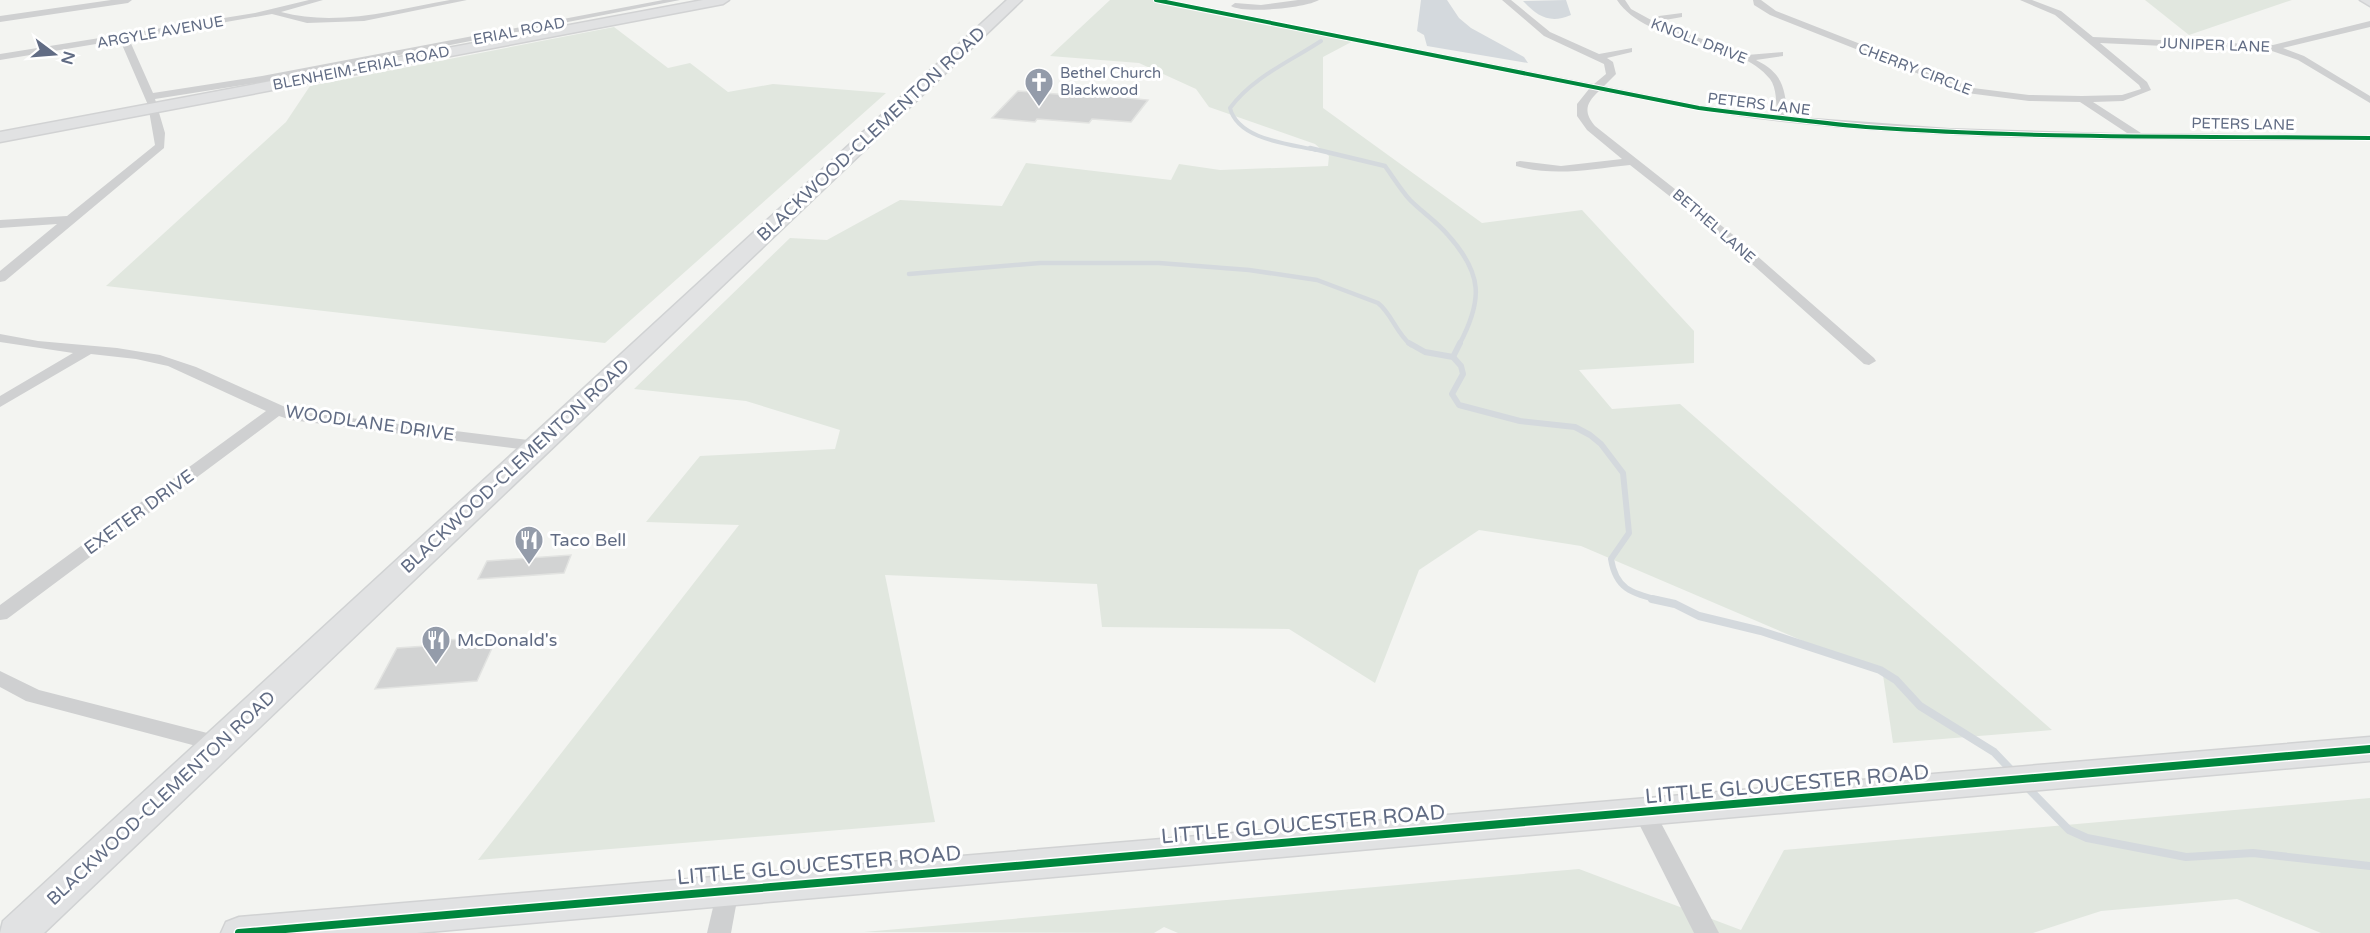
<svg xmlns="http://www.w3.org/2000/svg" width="2370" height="933" font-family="'Varela Round',sans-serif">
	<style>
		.green { fill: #e1e7df }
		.water { fill: #d4d9dd }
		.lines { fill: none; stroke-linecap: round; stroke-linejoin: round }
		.stream-far3 { stroke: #d4d9dd; stroke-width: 4 }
		.stream-far2 { stroke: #d4d9dd; stroke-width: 4.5 }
		.stream-far1 { stroke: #d4d9dd; stroke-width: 6 }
		.stream { stroke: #d4d9dd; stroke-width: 8 }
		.building { fill: #d2d3d3; stroke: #e2e3e1; stroke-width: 1.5 }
		.secondary-casing { stroke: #d1d2d3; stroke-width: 3 }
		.primary-casing { stroke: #d0d2d3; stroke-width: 3 }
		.street { fill: #cfd0d1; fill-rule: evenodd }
		.secondary { fill: #e1e2e3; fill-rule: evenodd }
		.primary { fill: #e1e2e3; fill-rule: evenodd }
		.cycleway-far1-casing { stroke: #fff; stroke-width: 6 }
		.cycleway-casing { stroke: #fff; stroke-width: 11 }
		.cycleway-far1 { stroke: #00873e; stroke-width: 4 }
		.cycleway { stroke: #00873e; stroke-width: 8 }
		.labels { text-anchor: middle; stroke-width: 6; stroke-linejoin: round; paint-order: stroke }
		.far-street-label { font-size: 15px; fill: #616c84; stroke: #fff }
		.far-poi-label { font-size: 15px; fill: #616c84; stroke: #fff; text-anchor: start }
		.street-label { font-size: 18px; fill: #616c84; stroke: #fff }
		.poi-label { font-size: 18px; fill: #616c84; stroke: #fff; text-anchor: start }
		.near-street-label { font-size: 21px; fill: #616c84; stroke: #fff }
	</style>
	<rect width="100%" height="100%" fill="#f3f4f1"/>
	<g class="green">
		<polygon points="1110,0 1158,0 1357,39 1323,57 1323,108 1482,223 1582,210 1694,331 1694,363 1579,370 1612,409 1680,404 2052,730 1893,743 1883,675 1581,546 1479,530 1419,570 1375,683 1289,629 1102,627 1097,584 885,575 935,822 478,860 739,525 646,522 700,456 835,449 840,430 746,401 634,389 790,238 827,240 900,200 1002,206 1026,163 1171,180 1179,164 1220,170 1328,166 1329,156 1315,144 1209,107 1196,89 1139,63 1050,56"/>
		<polygon points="2145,0 2292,0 2189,35"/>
		<polygon points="614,27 668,68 690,63 728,92 773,84 886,93 605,343 106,286 286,122 310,86"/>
		<polygon points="2370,798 2370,933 2321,933 2237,899 2101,911 2033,933 1178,933 1164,927 1154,933 864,932 1579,869 1741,930 1784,850"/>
	</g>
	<g class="water">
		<polygon points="1421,0 1447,0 1459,18 1471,28 1524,57 1528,63 1427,46 1424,35 1417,31"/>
		<path d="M1566,0L1571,15C1550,24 1538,17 1523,1Z"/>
	</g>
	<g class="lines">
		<path class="stream-far3" d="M1316,150C1290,144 1238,140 1230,108C1253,77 1289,62 1321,41"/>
		<g class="stream-far2">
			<path d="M1310,148L1385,166C1393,177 1401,190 1410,200C1422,212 1437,222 1448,235C1483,274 1483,300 1459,345"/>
			<path d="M909,274L1040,263H1159L1249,270L1317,280L1378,303C1392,314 1396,333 1411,345"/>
		</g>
		<g class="stream-far1">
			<path d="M1409,343L1425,352L1453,357L1461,366L1463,374L1452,394L1459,405L1520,421L1575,427L1590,435L1601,444L1623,473L1629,533L1611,559C1616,589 1631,593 1659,600"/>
			<polyline points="1453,357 1460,343"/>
		</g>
		<g class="stream">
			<polyline points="1652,599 1675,604 1699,616 1761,631 1880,670 1896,680 1920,706 1994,752 2014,773"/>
			<polyline points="2025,785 2069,830 2087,838 2186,857 2253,853 2370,866"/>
		</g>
	</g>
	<g class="building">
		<polygon points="1018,91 1095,97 1097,95 1148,100 1131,122 1092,119 1089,123 1037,119 1035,122 992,118"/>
		<polygon points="571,555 564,573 478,579 487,561"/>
		<polygon points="497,637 477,681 375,689 397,648 427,646 429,641"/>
	</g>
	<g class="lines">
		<g class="secondary-casing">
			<g id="secondary">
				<polygon points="703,0 729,0 723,4 0,142 0,132"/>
				<polygon points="2360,0 2370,0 2370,6"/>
				<polygon points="2370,737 2370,761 417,933 221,933 226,922 239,917"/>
			</g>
		</g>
		<g class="primary-casing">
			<polygon id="primary" points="1007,0 1022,0 44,933 0,933 3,921"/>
		</g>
		<g class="street">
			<polygon points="111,0 132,0 128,3 0,22 0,16"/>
			<path d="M309,0H323L281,12C337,27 394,10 450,0H467L364,21L307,23L272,14L129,39L153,93L262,76L663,0H680L262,82L155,99L165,133L164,148L5,281L0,282V271L57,224L0,228V220L67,216L155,145L148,105L120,40L0,60V54L255,13Z"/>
			<path d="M1152,0H1169L1594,84L1606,74L1604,64L1544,36L1502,0H1511L1550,32L1599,54L1632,48V52L1607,58L1613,62L1616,74L1604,86L1699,105L1777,115C1776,104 1777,88 1770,79C1740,39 1647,46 1617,0H1625L1631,9L1653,21L1659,16L1682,13V17L1665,20L1660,24L1747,55L1783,52V56L1756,60C1784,74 1784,88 1788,116L1950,128L2118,133H2127L2080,102L2029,101L1967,93L1770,15L1754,5L1753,0H1761L1776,11L1973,88L2029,95L2082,96L2122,95L2141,89L2139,85L2055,15L2020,0H2032L2061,11L2093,37L2273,45L2370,21V27L2283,48L2304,56L2370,96V103L2298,60L2272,51L2100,43L2147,82L2151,90L2123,101L2093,102L2141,133L2370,135V141C2174,139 1977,144 1782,122C1720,115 1659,103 1599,91C1586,103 1583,112 1595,126L1732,234L1874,358L1876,361L1869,365L1864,364L1724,239L1630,165C1591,169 1555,177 1516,166V162L1520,161L1561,166L1622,159L1587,130L1577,116V104L1589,89Z"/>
			<path d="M1298,0H1319C1306,8 1244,14 1231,6L1235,3L1261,5Z"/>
			<polygon points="0,334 38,341 117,348 160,355 196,367 294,411 536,441 544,446 536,451 291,420 279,416 7,619 0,620 0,605 266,411 168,366 136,359 91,354 0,407 0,396 73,353 0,342"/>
			<polygon points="0,671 39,690 219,736 227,738 230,744 227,750 219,752 26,701 0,687"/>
			<polygon points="1644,803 1652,806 1719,933 1694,933 1633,812 1636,806"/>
			<polygon points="727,879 735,882 739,889 731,933 707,933 719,882"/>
		</g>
		<use href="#secondary" class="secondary"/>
		<use href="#primary" class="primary"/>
		<g class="cycleway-far1-casing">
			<path id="cycleway-far1" d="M1156,0L1699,108C1755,115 1810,122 1866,127C2034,139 2202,136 2370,138"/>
		</g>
		<g class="cycleway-casing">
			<polyline id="cycleway" points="239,933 2370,749"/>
		</g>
		<use href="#cycleway-far1" class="cycleway-far1"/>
		<use href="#cycleway" class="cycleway"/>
	</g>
	<defs>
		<g id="church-pin" transform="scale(1.5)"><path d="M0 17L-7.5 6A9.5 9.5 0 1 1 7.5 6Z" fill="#949caa" stroke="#fff"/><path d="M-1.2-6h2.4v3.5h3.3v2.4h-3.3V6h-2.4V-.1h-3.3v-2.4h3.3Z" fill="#fff"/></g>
		<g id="restaurant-pin" transform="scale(1.5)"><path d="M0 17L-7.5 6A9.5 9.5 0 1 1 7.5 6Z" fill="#949caa" stroke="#fff"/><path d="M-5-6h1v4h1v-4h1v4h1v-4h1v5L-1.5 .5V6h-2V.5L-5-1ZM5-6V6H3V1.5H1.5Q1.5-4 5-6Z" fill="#fff"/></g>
	</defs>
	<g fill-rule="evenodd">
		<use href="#church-pin" x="1039" y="82"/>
		<use href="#restaurant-pin" x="529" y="540"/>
		<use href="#restaurant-pin" x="436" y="640"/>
	</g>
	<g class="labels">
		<g class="far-street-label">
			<text transform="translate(519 31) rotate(-11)" y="5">ERIAL ROAD</text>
			<text transform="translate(160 32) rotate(-10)" y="5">ARGYLE AVENUE</text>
			<text transform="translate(1699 41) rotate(21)" y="5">KNOLL DRIVE</text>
			<text transform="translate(2215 45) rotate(2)" y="5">JUNIPER LANE</text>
			<text transform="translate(361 68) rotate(-11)" y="5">BLENHEIM-ERIAL ROAD</text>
			<text transform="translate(1915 69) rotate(21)" y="5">CHERRY CIRCLE</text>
			<text transform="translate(1759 104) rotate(7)" y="5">PETERS LANE</text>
			<text transform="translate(2243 124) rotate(1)" y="5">PETERS LANE</text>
			<text transform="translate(1714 226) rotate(41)" y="5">BETHEL LANE</text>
		</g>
		<g class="far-poi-label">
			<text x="1060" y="78">Bethel Church<tspan x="1060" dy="17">Blackwood</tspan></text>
		</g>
		<g class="street-label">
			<text transform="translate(871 134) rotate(-43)" y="6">BLACKWOOD-CLEMENTON ROAD</text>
			<text transform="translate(370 423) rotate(8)" y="6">WOODLANE DRIVE</text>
			<text transform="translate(515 466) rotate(-43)" y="6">BLACKWOOD-CLEMENTON ROAD</text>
			<text transform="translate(139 512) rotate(-36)" y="6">EXETER DRIVE</text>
			<text transform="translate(161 798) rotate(-43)" y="6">BLACKWOOD-CLEMENTON ROAD</text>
		</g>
		<g class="poi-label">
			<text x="550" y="546">Taco Bell</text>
			<text x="457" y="646">McDonald's</text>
		</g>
		<g class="near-street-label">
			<text transform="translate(1787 784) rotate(-5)" y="7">LITTLE GLOUCESTER ROAD</text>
			<text transform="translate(1303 824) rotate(-5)" y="7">LITTLE GLOUCESTER ROAD</text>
			<text transform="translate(819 865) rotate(-5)" y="7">LITTLE GLOUCESTER ROAD</text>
		</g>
	</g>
	<g transform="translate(54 54) rotate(106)" stroke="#ffffff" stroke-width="4.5" paint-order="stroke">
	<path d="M0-4.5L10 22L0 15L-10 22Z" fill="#616c84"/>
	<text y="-9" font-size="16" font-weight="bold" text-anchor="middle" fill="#616c84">N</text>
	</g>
</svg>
